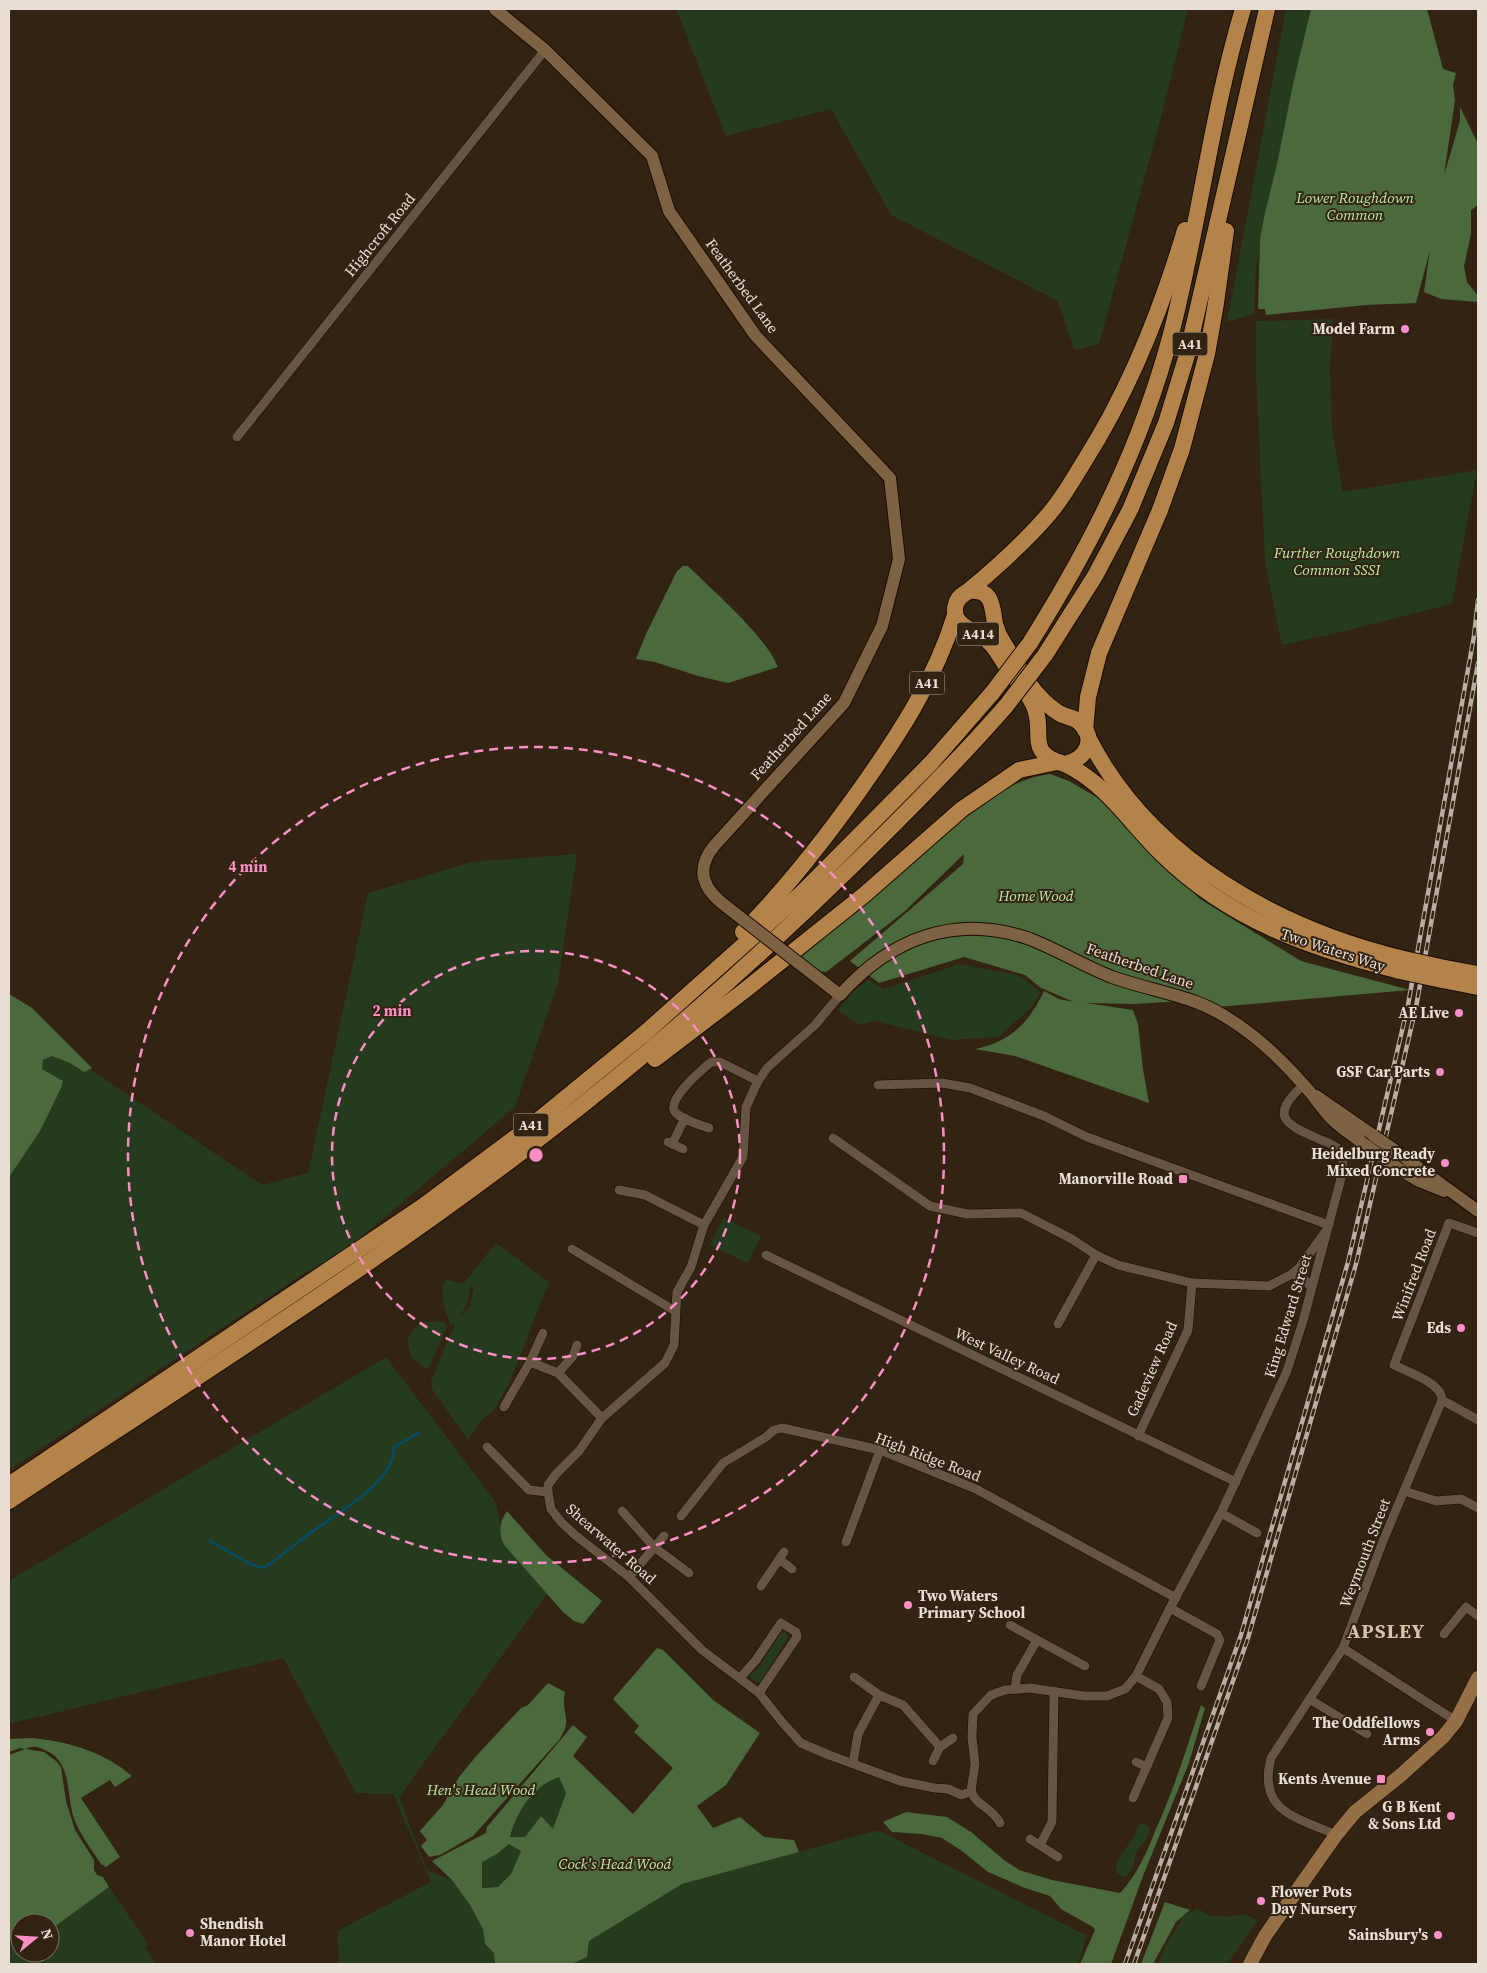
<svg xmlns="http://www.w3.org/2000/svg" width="1487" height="1973" font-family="'Source Serif 4',serif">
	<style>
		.green { fill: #263a1e; fill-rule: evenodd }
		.forest { fill: #4a693c; fill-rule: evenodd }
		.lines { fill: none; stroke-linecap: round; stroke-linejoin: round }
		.stream { stroke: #044d67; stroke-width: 2.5 }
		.street-casing { stroke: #1a0c00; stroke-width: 10 }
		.secondary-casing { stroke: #1a0c00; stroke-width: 14 }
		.primary-casing { stroke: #1a0c00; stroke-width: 15 }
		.highway-casing { stroke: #1a0c00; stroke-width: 18 }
		.street { stroke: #675442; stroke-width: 9 }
		.secondary { stroke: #7e6244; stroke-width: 12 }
		.primary { stroke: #957047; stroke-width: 14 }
		.highway { stroke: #b4834a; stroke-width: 16 }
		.rail-casing { stroke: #baaea1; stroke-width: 4.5 }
		.rail { stroke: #332312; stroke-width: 2.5; stroke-dasharray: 8; stroke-linecap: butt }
		.secondary-bridge-casing { stroke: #1a0c00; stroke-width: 14; stroke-linecap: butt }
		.highway-bridge-casing { stroke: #1a0c00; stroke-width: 18; stroke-linecap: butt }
		.secondary-bridge { stroke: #7e6244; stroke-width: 12 }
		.highway-bridge { stroke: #b4834a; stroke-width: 16 }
		.ring { fill: none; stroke: #fa8fc7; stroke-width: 2.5; stroke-dasharray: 9 6 }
		.poi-dot { fill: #fa8fc7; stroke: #332312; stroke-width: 2 }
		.labels { text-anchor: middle; stroke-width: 4; stroke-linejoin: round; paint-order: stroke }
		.shield { fill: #332312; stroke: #b2a699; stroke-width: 1 }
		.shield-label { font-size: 14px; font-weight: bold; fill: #e9ded3 }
		.park-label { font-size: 15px; font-style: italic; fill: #b8eaa3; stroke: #332312 }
		.street-label { font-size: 15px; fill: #e9ded3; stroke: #332312 }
		.poi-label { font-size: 15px; font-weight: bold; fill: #e9ded3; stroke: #332312; text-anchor: end }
		.district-label { font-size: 20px; font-weight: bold; letter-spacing: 1px; fill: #d6c1ac; stroke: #332312 }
		.centre { fill: #fa8fc7; stroke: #332312; stroke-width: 2.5 }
		.ring-label { font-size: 15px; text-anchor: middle; font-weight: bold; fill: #fa8fc7; stroke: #332312; stroke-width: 4; stroke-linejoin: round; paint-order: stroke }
	</style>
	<rect width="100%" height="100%" fill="#332312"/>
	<g class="green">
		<polygon points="676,9 1188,9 1163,110 1099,344 1074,350 1058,301 891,215 831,109 726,136"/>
		<polygon points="1286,9 1312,9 1293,104 1264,220 1256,267 1254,314 1227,322"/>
		<polygon points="1333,319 1330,368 1332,430 1343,492 1477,470 1452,604 1333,634 1282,645 1265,562 1256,376 1256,321"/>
		<polygon points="577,854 558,983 515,1107 346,1250 300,1276 9,1470 9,1015 262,1185 308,1173 368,893 471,862"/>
		<polygon points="960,964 1018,975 1041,992 1030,1009 998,1037 951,1040 874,1021 859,1025 838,1010 853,991 869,980 884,989"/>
		<polygon points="723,1218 761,1236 748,1263 710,1245"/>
		<path d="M496,1243L549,1282L509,1384L494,1410L483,1419L468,1440L432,1389L431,1381L455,1324L451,1325C445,1310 438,1294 446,1279L463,1284ZM469,1286L474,1287L470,1305L458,1319L467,1304L471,1287Z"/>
		<polygon points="420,1322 445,1322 447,1327 428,1370 411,1357 407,1339"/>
		<polygon points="386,1357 496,1503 505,1546 547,1594 399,1797 427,1870 452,1880 470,1905 483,1929 485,1944 494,1953 495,1964 339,1964 337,1931 431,1882 393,1794 356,1793 283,1658 9,1724 9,1581"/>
		<polygon points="785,1632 788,1635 788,1638 760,1682 756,1682 751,1678 749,1674 757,1670 781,1633"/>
		<path d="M559,1777L566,1792L553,1830L525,1837H510C519,1810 531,1787 559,1777Z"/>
		<path d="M1139,1824L1147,1825L1150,1829L1146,1840L1137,1850L1132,1870L1128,1875L1123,1877L1117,1873C1114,1859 1125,1850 1132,1840C1135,1835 1137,1829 1139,1824Z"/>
		<polygon points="878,1830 1087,1936 1078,1964 572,1964 587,1957 589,1941 682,1884"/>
		<polygon points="509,1844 521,1851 511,1874 499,1887 482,1888 482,1862 497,1854"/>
		<polygon points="109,1887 148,1944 145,1947 156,1964 9,1964 9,1945 20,1946 20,1953 50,1953 50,1930"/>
		<polygon points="1197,1908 1208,1915 1226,1917 1244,1914 1258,1920 1227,1964 1158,1964 1165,1947 1183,1917"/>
	</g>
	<g class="forest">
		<polygon points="1311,9 1427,9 1443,69 1456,73 1453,85 1455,100 1444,175 1460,121 1460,107 1478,144 1478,205 1471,210 1471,234 1464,266 1467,282 1478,296 1478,302 1441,299 1424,292 1430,250 1416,303 1366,305 1266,315 1265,309 1258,309 1260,240 1264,217 1277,164 1293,84"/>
		<path d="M683,566H688C714,592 764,634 778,667L728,683L698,676L655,662L636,659L646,634L677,571Z"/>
		<path d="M1050,774L1069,781L1105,802L1125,827L1200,899L1301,961L1410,990L1217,1007L1198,1000L1134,1004L1086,1003L1133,1010L1138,1024L1143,1069L1149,1103L1015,1056L975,1049C1010,1042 1029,1023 1044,991L1059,999L1074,1002L1041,988L1025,975L964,957L879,983L850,961L963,864L964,854L904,912L826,972L817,971L800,957L966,817C993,797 1016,778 1050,774Z"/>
		<polygon points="9,994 32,1008 92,1068 84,1072 70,1063 52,1056 43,1060 42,1069 63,1081 61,1088 40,1131 9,1177"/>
		<path d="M507,1511L546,1555L602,1601L583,1624L574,1621L563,1612L505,1546C498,1535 499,1521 507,1511Z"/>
		<path d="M657,1648L663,1650L713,1700L760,1733L726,1785L697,1806L713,1828L740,1817L764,1837L794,1840L799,1852L682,1884L589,1941L587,1957L572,1964H495L494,1953L485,1944L483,1929L470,1905L452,1880L432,1861L486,1833L487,1827L573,1725L587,1737L573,1756L633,1814L673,1768L634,1732L639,1726L613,1699ZM559,1777L566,1793L553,1829L541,1816L525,1837H510C517,1811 533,1786 559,1777ZM509,1844L521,1851L511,1874L498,1887L482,1888V1862L497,1854Z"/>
		<path d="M548,1683L565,1692C560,1714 574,1717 559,1740L473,1836L440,1855L429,1857L421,1846L427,1840L420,1831L443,1805L459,1777L478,1754L521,1708L528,1705Z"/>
		<path d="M1201,1705L1205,1708L1189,1763L1143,1876L1111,1964H1080L1095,1930L1093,1927L1061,1909L1050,1896L1025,1888L988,1872L962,1851L942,1838L922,1834L892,1832L883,1822L906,1812L947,1817L971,1832L1004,1860L1019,1870L1052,1880L1120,1893C1137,1875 1147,1852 1156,1829C1174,1789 1187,1747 1201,1705Z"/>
		<path d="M32,1738C70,1742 102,1751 132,1776L115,1787L110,1780L81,1798L120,1857L106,1867L101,1864C92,1850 81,1836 75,1821C65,1797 74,1762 45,1750C39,1747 32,1745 26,1749L44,1752L56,1761L61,1767L66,1801L75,1830L94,1860V1870L97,1875L103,1877L109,1887L50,1930V1923H20V1942L9,1941V1755L25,1749L20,1748L9,1752V1739Z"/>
		<polygon points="1165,1902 1190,1910 1176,1922 1153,1964 1141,1964"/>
	</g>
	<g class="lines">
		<path class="stream" d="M210,1541L250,1564L263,1568C280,1558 294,1545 310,1533C335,1515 396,1481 394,1447L420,1432"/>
		<g class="street-casing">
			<g id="street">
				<polyline points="237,437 545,50"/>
				<path d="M840,995L815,1025L767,1068L758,1081L746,1107L743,1157L704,1225L691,1267L677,1292L674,1345L665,1363L602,1418L579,1451L556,1474L548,1485V1492L551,1509L561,1522L575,1535L629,1577L702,1650L759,1693L782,1722L801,1743L829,1755L900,1781L935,1788L948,1789L962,1795L971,1791L975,1764L972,1737L973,1714L991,1695L1005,1690L1030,1688L1084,1696H1107L1125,1689L1136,1676L1170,1608L1221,1513L1287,1371L1303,1321L1343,1171C1343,1163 1344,1156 1338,1149C1334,1144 1326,1142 1321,1140C1286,1124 1268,1118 1303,1085"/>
				<polyline points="878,1085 942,1083 970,1088 1044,1116 1087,1137 1329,1225"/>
				<path d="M709,1128C699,1124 684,1121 676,1113C664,1101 702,1070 711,1062H720L758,1081"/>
				<polyline points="833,1138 930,1206 967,1214 1021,1213 1072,1239 1096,1255 1118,1265 1192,1283 1269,1286 1292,1274 1299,1268 1326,1231"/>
				<polyline points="668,1142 683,1149"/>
				<polyline points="672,1144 685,1118"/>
				<polyline points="619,1190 645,1195 704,1225"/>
				<path d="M1478,1233L1449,1223L1394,1365C1408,1372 1442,1383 1442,1400L1478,1420"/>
				<polyline points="572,1249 675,1311"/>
				<polyline points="766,1255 1236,1482"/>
				<polyline points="1292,1274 1303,1278 1311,1287"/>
				<polyline points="1058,1324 1096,1255"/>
				<polyline points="530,1362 558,1373 602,1418"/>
				<polyline points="558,1373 573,1356 577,1345"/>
				<polyline points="504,1407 530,1362 543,1333"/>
				<polyline points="1138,1436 1188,1330 1192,1283"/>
				<polyline points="487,1447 529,1490 548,1492"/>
				<polyline points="1404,1491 1436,1501 1461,1499 1478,1508"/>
				<polyline points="622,1511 654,1547 689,1573"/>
				<polyline points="1221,1513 1257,1533"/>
				<polyline points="681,1516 723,1463 766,1437 774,1430 782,1428 880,1450 976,1489 1176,1598"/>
				<polyline points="846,1542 880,1450"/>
				<polyline points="779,1559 792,1569"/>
				<polyline points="629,1577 664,1536"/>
				<polyline points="761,1586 784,1552"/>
				<polyline points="1170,1608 1217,1634 1220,1640 1201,1686"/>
				<polyline points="1010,1625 1085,1666"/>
				<polyline points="1444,1634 1466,1607 1478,1616"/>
				<polyline points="1343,1648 1456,1721"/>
				<polyline points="854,1677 879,1695"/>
				<polyline points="740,1678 756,1660 781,1623 796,1632 797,1637 759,1693"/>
				<polyline points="1015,1689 1017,1675 1037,1640"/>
				<polyline points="1311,1700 1367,1734"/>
				<polyline points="940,1747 953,1738"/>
				<polyline points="1136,1762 1147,1767"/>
				<polyline points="853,1763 858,1734 879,1695 903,1705 940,1747 933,1761"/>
				<path d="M971,1791C977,1807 992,1807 1000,1823"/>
				<polyline points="1133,1798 1168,1718 1167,1702 1159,1689 1136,1676"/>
				<path d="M1336,1835C1297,1817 1257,1812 1271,1758L1343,1648L1383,1541L1442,1400"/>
				<polyline points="1030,1839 1058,1857"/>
				<polyline points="1040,1845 1052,1822 1054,1691"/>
			</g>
		</g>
		<g class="secondary-casing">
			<g id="secondary">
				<path d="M495,9L545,50L652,156L669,211L755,335L890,478L899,559L882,626L844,703L714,846C694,871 704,890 727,907"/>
				<path d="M800,964L840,995C891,938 956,913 1030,939C1058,950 1084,966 1112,977C1140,987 1168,992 1196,1002C1215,1009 1232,1020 1248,1032C1271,1049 1292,1071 1310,1092C1318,1102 1325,1113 1334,1121C1342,1129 1353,1135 1361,1142"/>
				<polyline points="1316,1096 1374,1136"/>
				<polyline points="1393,1149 1478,1211"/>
				<polyline points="1399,1169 1419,1181 1444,1191"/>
			</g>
		</g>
		<g class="primary-casing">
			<polyline id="primary" points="1250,1964 1265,1936 1336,1835 1355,1812 1401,1775 1443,1737 1456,1721 1478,1678"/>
		</g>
		<g class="highway-casing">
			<g id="highway">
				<path d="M969,591C993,589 992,606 995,624C997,632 1000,638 1004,644C1015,661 1025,681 1038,695C1044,702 1051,708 1059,713C1065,717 1074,717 1079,722C1098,739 1086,759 1065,764C1023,753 1047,732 1033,704C1026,690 1015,678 1006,666C1001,658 995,647 988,641C976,630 949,626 956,604C958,597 963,594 969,591Z"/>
				<path d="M967,592C996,568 1024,543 1049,514C1063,498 1074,478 1085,460C1130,389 1161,311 1185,230"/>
				<path d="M1030,643C1092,544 1141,447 1171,334C1199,226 1211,115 1243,9"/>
				<polyline points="1045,655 1095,576 1130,510 1166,423 1187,355 1267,9"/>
				<polyline points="1085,730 1088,697 1099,653 1160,510 1182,449 1207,354 1216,303 1226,231"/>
				<path d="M1090,741C1151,859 1279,929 1404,959"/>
				<path d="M1065,764C1107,784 1130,823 1162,854C1229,920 1312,949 1400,971"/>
				<path d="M743,932C786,889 824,840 859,791C898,736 935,680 955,615"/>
				<polyline points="1445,968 1478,974"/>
				<polyline points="1442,980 1478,987"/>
				<polyline points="655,1059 744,991 864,895 962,809 1019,770 1057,762"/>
				<polyline points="9,1485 422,1207 535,1123 645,1033 802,893 931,763 993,692"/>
				<path d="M9,1501C187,1383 369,1269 540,1138C650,1054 755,961 854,864C907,812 958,761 1006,706"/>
			</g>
		</g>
		<use href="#street" class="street"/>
		<use href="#secondary" class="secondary"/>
		<use href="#primary" class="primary"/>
		<use href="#highway" class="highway"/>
		<g class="rail-casing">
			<g id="rail">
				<polyline points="1125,1964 1241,1635 1348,1262 1408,1005 1474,636 1478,600"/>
				<polyline points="1134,1964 1248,1638 1356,1264 1416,1007 1478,663"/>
			</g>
		</g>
		<use href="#rail" class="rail"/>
		<g class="secondary-bridge-casing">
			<g id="secondary-bridge">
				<polyline points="727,907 800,964"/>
				<polyline points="1374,1136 1393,1149"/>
				<polyline points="1361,1142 1399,1169"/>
			</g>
		</g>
		<g class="highway-bridge-casing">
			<g id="highway-bridge">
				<polyline points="993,692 1030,643"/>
				<polyline points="1006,706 1045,655"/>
				<polyline points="1404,959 1445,968"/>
				<polyline points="1400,971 1442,980"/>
			</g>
		</g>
		<use href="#secondary-bridge" class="secondary-bridge"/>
		<use href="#highway-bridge" class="highway-bridge"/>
	</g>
	<g class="ring">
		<circle cx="536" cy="1155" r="204"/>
		<circle cx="536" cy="1155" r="408"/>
	</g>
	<g class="poi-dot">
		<circle cx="1405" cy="329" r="5"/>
		<circle cx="1459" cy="1013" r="5"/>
		<circle cx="1440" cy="1072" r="5"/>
		<circle cx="1445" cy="1163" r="5"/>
		<rect x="1178" y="1174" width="10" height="10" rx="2.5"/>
		<circle cx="1461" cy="1328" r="5"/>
		<circle cx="908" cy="1605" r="5"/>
		<circle cx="1430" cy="1732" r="5"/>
		<rect x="1376" y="1774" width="10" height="10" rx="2.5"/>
		<circle cx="1451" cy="1816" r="5"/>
		<circle cx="1261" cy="1901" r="5"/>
		<circle cx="190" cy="1933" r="5"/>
		<circle cx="1438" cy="1935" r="5"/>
	</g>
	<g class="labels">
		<g class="shield">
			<rect x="1172.5" y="332.5" width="35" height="23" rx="4"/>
			<rect x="957" y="622.5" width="42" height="23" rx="4"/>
			<rect x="909.5" y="671.5" width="35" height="23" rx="4"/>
			<rect x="513.5" y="1113.5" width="35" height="23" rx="4"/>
		</g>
		<g class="shield-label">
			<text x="1190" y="349">A41</text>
			<text x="978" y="639">A414</text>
			<text x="927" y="688">A41</text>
			<text x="531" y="1130">A41</text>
		</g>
		<g class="park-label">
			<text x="1355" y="203">Lower Roughdown<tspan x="1355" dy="17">Common</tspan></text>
			<text x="1337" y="558">Further Roughdown<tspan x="1337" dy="17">Common SSSI</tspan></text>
			<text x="1036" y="901">Home Wood</text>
			<text x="481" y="1795">Hen's Head Wood</text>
			<text x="615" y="1869">Cock's Head Wood</text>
		</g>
		<g class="street-label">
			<text transform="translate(380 235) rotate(-51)" y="5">Highcroft Road</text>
			<text transform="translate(742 286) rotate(54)" y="5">Featherbed Lane</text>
			<text transform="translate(791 736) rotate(-48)" y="5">Featherbed Lane</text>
			<text transform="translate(1333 950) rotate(18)" y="5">Two Waters Way</text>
			<text transform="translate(1140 966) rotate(19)" y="5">Featherbed Lane</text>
			<text transform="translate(1414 1275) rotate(-69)" y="5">Winifred Road</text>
			<text transform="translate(1288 1316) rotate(-73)" y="5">King Edward Street</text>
			<text transform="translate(1007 1356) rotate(25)" y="5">West Valley Road</text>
			<text transform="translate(1152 1369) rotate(-66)" y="5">Gadeview Road</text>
			<text transform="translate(928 1457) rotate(21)" y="5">High Ridge Road</text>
			<text transform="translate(611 1544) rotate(41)" y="5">Shearwater Road</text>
			<text transform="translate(1365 1553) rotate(-69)" y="5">Weymouth Street</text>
		</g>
		<g class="poi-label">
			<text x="1395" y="334">Model Farm</text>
			<text x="1449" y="1018">AE Live</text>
			<text x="1430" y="1077">GSF Car Parts</text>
			<text x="1435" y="1159">Heidelburg Ready<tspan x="1435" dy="17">Mixed Concrete</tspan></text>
			<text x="1173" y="1184">Manorville Road</text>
			<text x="1451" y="1333">Eds</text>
			<text x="918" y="1601" text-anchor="start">Two Waters<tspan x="918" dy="17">Primary School</tspan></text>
			<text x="1420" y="1728">The Oddfellows<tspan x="1420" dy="17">Arms</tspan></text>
			<text x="1371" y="1784">Kents Avenue</text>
			<text x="1441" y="1812">G B Kent<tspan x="1441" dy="17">&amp; Sons Ltd</tspan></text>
			<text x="1271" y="1897" text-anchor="start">Flower Pots<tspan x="1271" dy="17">Day Nursery</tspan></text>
			<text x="200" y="1929" text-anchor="start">Shendish<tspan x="200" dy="17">Manor Hotel</tspan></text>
			<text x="1428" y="1940">Sainsbury's</text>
		</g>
		<g class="district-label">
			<text x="1386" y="1638">APSLEY</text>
		</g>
	</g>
	<circle cx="536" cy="1155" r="8" class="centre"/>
	<g class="ring-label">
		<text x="248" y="872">4 min</text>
		<text x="392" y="1016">2 min</text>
	</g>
	<rect width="1487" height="1973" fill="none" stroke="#e9ded3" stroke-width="20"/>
	<g transform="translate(35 1938) rotate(72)"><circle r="24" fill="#332312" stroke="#7c6e5f"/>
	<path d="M0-4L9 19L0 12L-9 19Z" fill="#fa8fc7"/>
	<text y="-8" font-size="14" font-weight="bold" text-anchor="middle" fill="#e9ded3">N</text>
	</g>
</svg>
